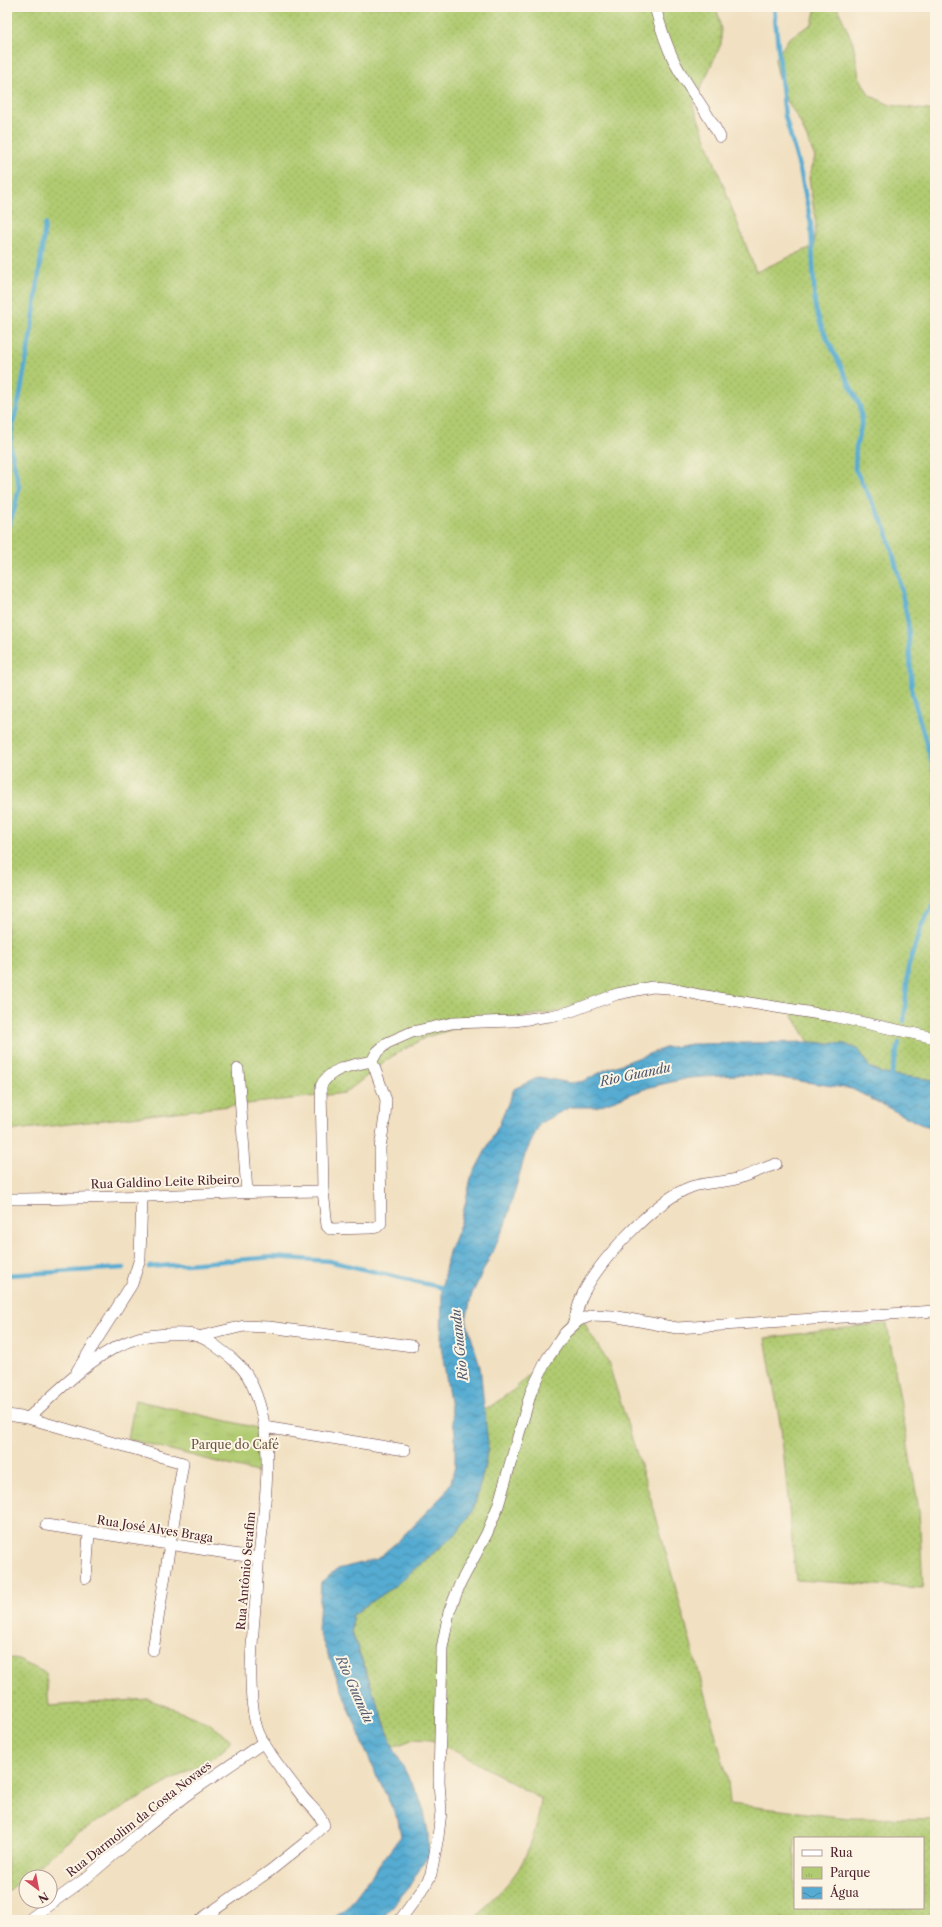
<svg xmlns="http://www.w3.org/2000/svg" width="942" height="1927" font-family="'Libre Caslon Text',serif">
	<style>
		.grass { fill: url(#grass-dots); stroke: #7d754e; fill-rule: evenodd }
		.park { fill: url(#park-tufts); stroke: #7d754e }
		.water { fill: url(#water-waves); stroke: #50657e }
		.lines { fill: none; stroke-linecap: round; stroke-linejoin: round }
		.stream { stroke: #55abd1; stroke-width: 4.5 }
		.minor-casing { stroke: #633c42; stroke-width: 12 }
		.minor { stroke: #fff; stroke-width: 11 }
		.labels { text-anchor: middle; stroke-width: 4; stroke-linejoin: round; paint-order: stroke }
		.street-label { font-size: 12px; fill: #4a1f2b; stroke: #fcf5e5 }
		.park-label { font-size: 12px; fill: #695340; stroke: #fcf5e5 }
		.water-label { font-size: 13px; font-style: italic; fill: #4e576d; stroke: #fcf5e5 }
	</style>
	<defs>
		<pattern id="grass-dots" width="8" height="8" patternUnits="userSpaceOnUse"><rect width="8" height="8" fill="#b0cb71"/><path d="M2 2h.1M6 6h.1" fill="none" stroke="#99ae62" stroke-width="1.8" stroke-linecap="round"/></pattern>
		<pattern id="park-tufts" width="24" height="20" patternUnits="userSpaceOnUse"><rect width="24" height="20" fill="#b0cb71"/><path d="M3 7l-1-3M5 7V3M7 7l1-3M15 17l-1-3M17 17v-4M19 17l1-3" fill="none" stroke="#99ae62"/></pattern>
		<pattern id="water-waves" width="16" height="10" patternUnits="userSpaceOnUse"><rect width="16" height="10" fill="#55abd1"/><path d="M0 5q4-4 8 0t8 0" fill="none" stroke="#488baa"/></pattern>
	</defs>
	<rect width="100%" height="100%" fill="#fcf5e5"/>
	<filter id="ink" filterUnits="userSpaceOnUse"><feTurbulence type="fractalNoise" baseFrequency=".025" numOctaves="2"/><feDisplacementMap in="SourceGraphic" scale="8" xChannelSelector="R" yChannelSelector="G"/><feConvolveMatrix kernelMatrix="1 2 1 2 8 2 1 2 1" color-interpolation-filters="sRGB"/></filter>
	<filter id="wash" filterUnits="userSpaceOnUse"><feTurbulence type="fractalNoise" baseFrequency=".012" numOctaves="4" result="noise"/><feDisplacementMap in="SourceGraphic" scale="16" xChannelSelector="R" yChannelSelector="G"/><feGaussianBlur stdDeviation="0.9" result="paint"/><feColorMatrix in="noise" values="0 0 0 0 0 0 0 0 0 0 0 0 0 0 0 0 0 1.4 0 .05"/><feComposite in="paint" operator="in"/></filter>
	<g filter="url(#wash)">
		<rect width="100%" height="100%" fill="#f1e0c1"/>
		<g class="grass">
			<polygon points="7,7 715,7 717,9 721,30 721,44 693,105 756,272 814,246 816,224 809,178 815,157 800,122 782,92 775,60 789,38 812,24 816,7 837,7 853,43 859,76 869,95 890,105 935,111 935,1080 884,1074 870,1068 859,1050 845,1044 809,1042 789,1010 649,986 564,1011 470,1024 426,1037 391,1057 345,1093 7,1131"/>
			<path d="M577,1306L589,1332L608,1362L654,1509L728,1780L730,1804L849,1818L935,1819V1920H475C484,1906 497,1896 508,1883C529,1859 537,1829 541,1799L459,1753L431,1740L414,1739L393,1747L352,1632V1616L457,1533L473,1511L484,1470L488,1446L484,1411L515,1389L537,1366L559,1329ZM795,1838H923V1908H795Z"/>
			<polygon points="887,1323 919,1510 923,1588 796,1580 781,1428 765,1338"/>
			<polygon points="14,1658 46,1673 49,1706 148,1699 209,1723 231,1740 222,1752 79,1832 7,1892 7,1659"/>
		</g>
		<polygon class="park" points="135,1400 258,1428 260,1473 128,1439"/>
		<polygon class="water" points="809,1042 845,1044 859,1050 870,1068 884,1074 935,1080 935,1128 920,1124 852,1089 767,1076 736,1075 689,1078 650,1087 596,1107 570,1107 540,1123 525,1155 505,1225 472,1294 466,1320 480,1366 488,1445 484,1470 473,1511 457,1533 396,1585 369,1603 352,1616 352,1633 393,1747 423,1806 428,1833 429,1854 408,1888 381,1920 331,1920 347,1908 401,1836 398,1820 372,1766 318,1630 321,1582 338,1569 377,1559 398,1541 444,1494 451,1482 455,1466 455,1433 441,1346 442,1291 444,1275 449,1252 461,1222 471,1178 499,1125 514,1089 539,1077 570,1083 584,1081 605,1070 665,1048 691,1044"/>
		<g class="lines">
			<g class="stream">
				<polyline points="774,7 785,116 801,174 811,224 815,307 822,328 860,406 862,422 856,447 855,469 886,529 898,573 908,623 912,693 935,775"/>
				<polyline points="7,528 14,511 19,487 10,446 12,427 20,395 33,321 45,224"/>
				<polyline points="904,1021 908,968 922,924 935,902"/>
				<polyline points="890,1080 899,1043"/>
				<polyline points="149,1267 273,1257 329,1261 448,1289"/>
				<polyline points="7,1275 124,1268"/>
			</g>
		</g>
	</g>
	<g filter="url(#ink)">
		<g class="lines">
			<g class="minor-casing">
				<g id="minor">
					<path d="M655,7C660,26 666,45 675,63C688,88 707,111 720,137"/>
					<path d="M372,1061C354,1065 330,1067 321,1086L323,1191L327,1226L330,1229L371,1228L377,1227L381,1223L380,1148L385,1116L386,1100L372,1061L377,1052L387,1043L412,1032L452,1023L514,1021L550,1016L569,1012L617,994L652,987L668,988L700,995L832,1016L935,1038"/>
					<polyline points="238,1069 247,1192"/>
					<path d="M7,1199C112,1199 218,1192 323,1191"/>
					<path d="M573,1324C576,1316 578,1307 581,1298C595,1264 655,1200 691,1187C705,1182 721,1183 736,1179C749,1175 762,1169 776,1164"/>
					<polyline points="202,1336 244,1326 269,1327 412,1346"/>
					<polyline points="77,1371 132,1284 140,1258 142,1196"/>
					<path d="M7,1415L28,1418C61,1389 95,1351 138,1338C147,1335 158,1335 167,1334C186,1333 198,1333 213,1344C225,1353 240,1363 248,1377C277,1428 266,1499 259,1555C257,1572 257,1589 255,1607C252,1644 247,1688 256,1725C260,1744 289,1779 302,1796C309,1805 321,1814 324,1825L306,1842L271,1870L200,1920"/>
					<polyline points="28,1418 183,1463 153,1650"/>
					<polyline points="264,1427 405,1450"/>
					<polyline points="46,1525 259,1558"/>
					<polyline points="86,1578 89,1532"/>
					<polyline points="31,1918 85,1879 139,1833 185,1796 264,1742"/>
					<polyline points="400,1920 425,1886 431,1874 438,1837 441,1812 439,1781 442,1648 449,1612 460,1584 487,1533 498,1506 531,1392 547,1359 565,1333 579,1320 593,1315 613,1316 677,1328 935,1311"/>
				</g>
			</g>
			<use href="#minor" class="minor"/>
		</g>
	</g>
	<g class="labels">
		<g class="street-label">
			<text transform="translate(165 1182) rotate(-2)" y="4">Rua Galdino Leite Ribeiro</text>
			<text transform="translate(155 1529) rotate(9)" y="4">Rua José Alves Braga</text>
			<text transform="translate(246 1571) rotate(-85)" y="4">Rua Antônio Serafim</text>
			<text transform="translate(139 1819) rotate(-38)" y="4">Rua Darmolim da Costa Novaes</text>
		</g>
		<g class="park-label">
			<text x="235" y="1449">Parque do Café</text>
		</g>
		<g class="water-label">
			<text transform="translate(635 1074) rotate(-12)" y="5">Rio Guandu</text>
			<text transform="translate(459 1345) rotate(-96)" y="5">Rio Guandu</text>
			<text transform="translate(355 1689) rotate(66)" y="5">Rio Guandu</text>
		</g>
	</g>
	<rect width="942" height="1927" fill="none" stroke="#fcf5e5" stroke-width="24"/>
	<rect x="794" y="1837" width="130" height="72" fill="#fcf5e5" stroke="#b59f9b"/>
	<rect x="802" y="1850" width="20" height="6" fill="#ffffff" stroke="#b59f9b"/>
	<text x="830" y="1857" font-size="12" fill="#4a1f2b">Rua</text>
	<rect x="802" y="1867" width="20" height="12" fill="url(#park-tufts)" stroke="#b59f9b"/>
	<text x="830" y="1877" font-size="12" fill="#4a1f2b">Parque</text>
	<rect x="802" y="1887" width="20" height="12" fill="url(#water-waves)" stroke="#b59f9b"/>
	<text x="830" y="1897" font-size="12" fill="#4a1f2b">Água</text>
	<g transform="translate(38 1889) rotate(148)"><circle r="19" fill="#fcf5e5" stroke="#b59f9b"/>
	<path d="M0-3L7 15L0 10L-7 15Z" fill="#d1495b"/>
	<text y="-6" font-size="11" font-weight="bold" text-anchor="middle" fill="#4a1f2b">N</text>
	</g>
</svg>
